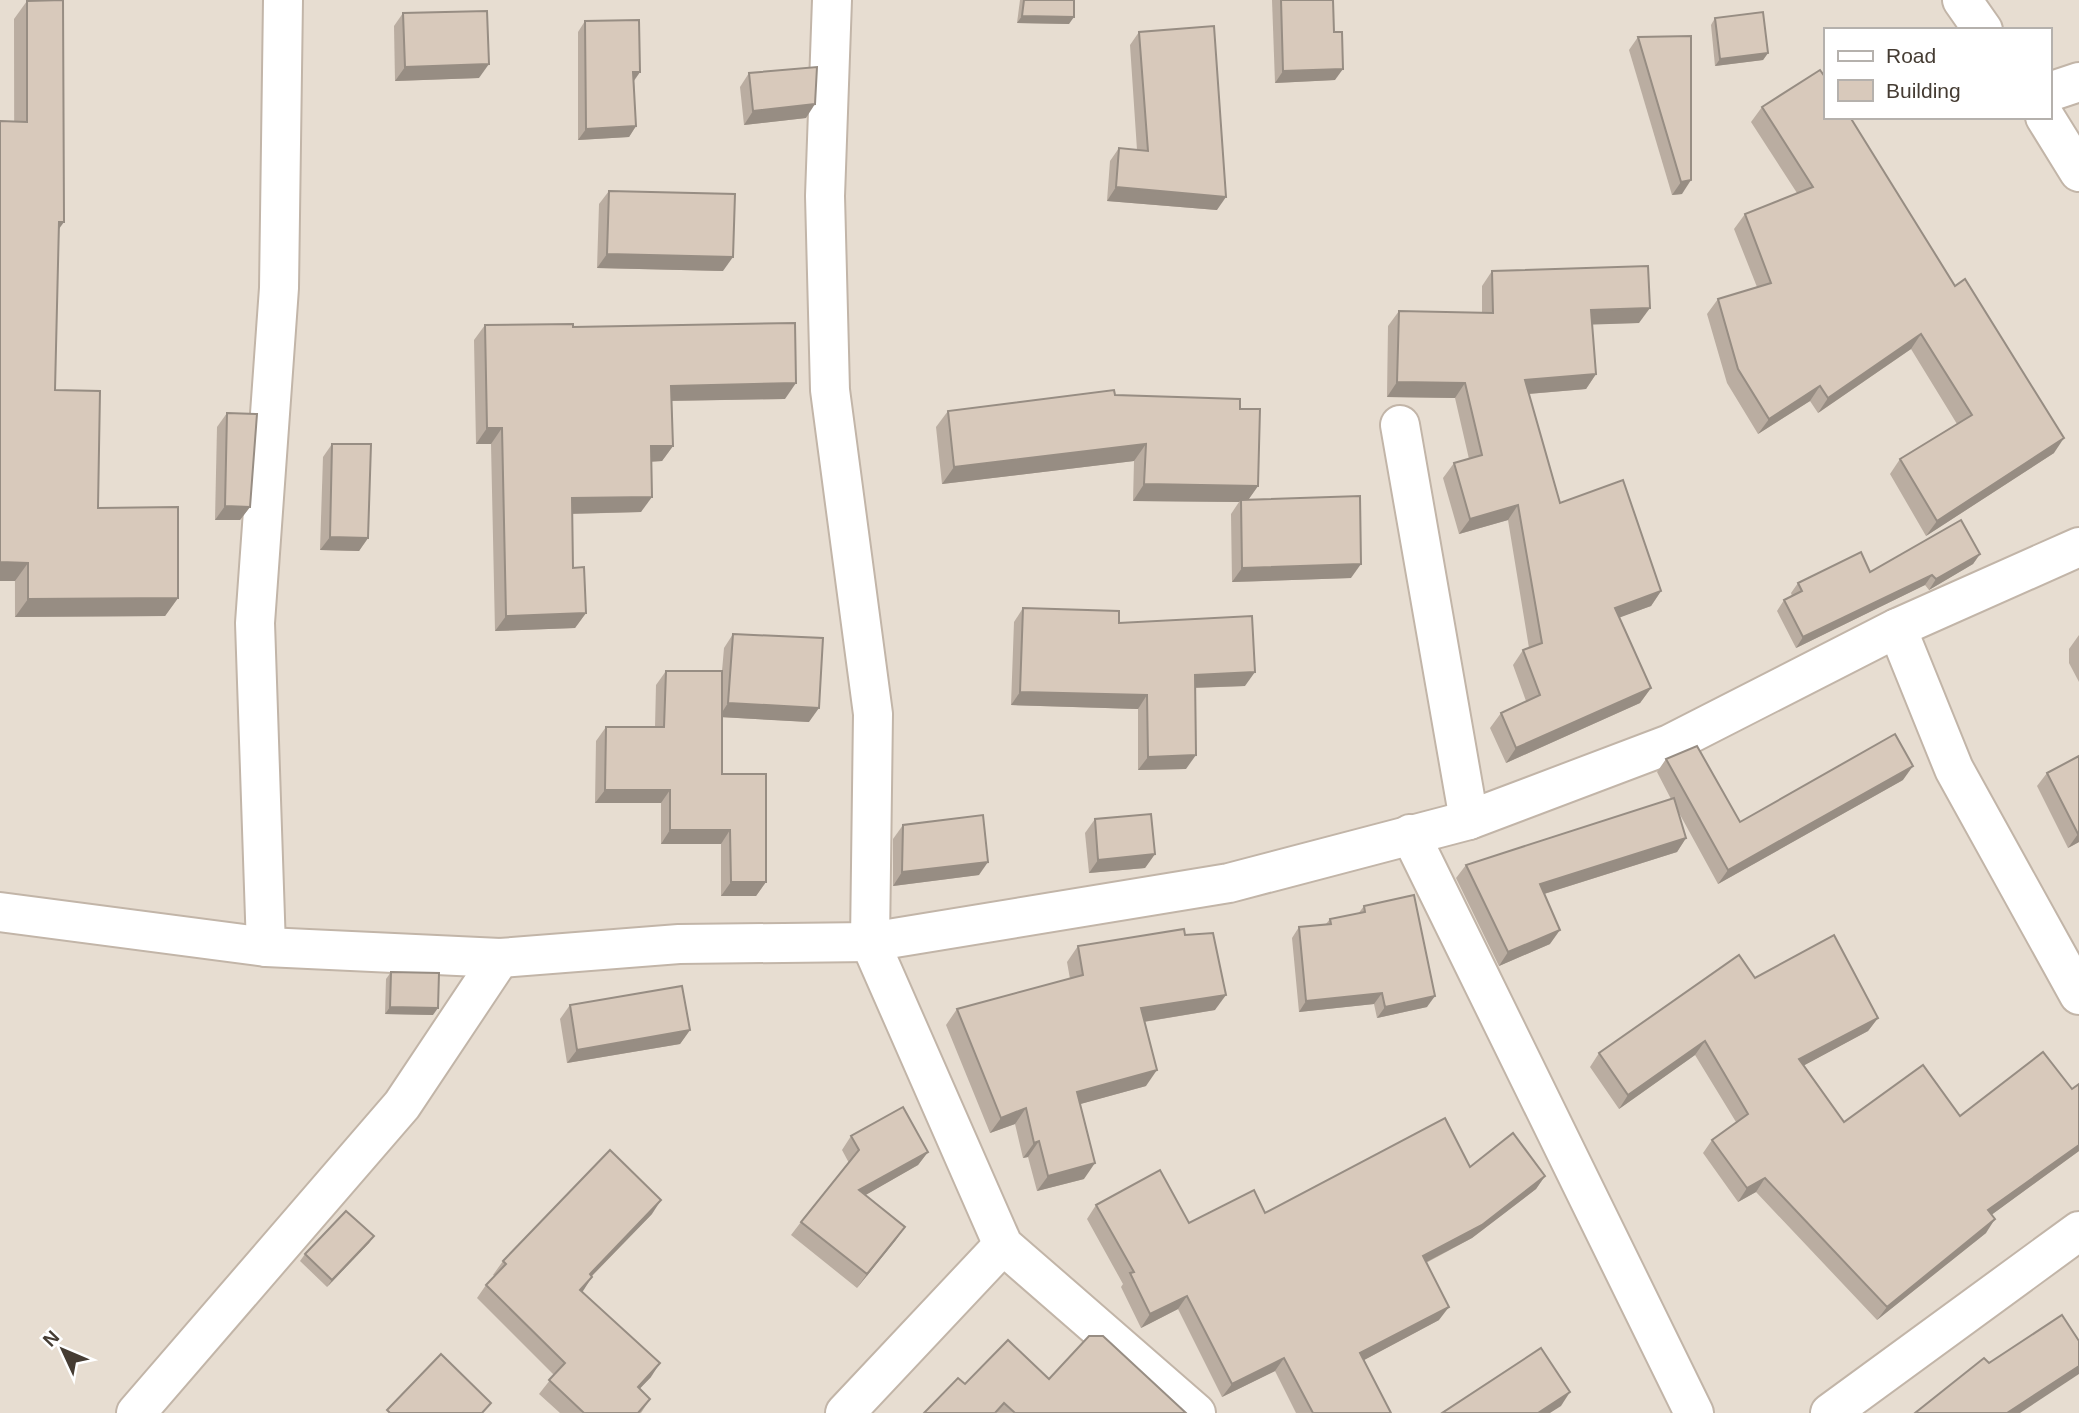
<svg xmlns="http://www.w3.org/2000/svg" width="2079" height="1413" font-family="Arial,sans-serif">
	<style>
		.residential { fill: #e7ddd1; fill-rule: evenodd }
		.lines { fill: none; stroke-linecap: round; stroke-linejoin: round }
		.minor-casing { stroke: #c2b5a8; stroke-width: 42 }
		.minor { stroke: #fff; stroke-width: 38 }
		.wall { fill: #baada1 }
		.shaded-wall { fill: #978d83 }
		.building { fill: #d8c9bb; stroke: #978d83; stroke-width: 2 }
	</style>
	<rect width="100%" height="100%" fill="#f3ece3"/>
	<path class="residential" d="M0,0H2079V1413H0ZM1825,30H2049V117H1825Z"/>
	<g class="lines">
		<g class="minor-casing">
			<g id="minor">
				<polyline points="832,0 825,196 830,390 873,714 870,942 1003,1245 1196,1413"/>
				<polyline points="1962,0 1983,30"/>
				<polyline points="2049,92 2079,82"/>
				<polyline points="2045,117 2079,172"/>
				<polyline points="1400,425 1469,820"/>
				<polyline points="1897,628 1954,769 2079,995"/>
				<polyline points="1410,834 1694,1413"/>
				<polyline points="0,912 266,947 500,958 679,944 870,942 1229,883 1469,820 1670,744 1897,628 2079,547"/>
				<polyline points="266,947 255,623 279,288 283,0"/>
				<polyline points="136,1413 402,1105 500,958"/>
				<polyline points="845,1413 1003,1245"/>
				<polyline points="1830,1413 2079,1231"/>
			</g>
		</g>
		<use href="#minor" class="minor"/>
	</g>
	<g class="wall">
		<polygon points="1020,0 1074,0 1069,24 1017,23"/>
		<polygon points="1272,0 1333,0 1335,80 1275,83"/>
		<polygon points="27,1 58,230 55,390 98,508 178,598 165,616 15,617 14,19"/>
		<polygon points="403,13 479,78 395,81 394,26"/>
		<polygon points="1715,18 1768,53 1763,60 1715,66 1711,25"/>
		<polygon points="585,21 640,72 634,81 636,126 629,137 578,140 578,32"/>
		<polygon points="1139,32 1217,210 1107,201 1110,161 1119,148 1137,150 1130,45"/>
		<polygon points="1691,36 1682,194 1672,195 1629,50 1638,37"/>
		<polygon points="749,73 806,118 744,125 740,87"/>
		<polygon points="1762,107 2054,453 1926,536 1890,474 1900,459 1957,424 1911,349 1818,413 1810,401 1758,434 1727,383 1707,314 1718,299 1757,287 1734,229 1745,214 1797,193 1751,122"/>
		<polygon points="609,191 723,271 597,268 599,204"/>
		<polygon points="1492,271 1639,323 1592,324 1596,374 1586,389 1529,394 1560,503 1661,591 1651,606 1619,617 1651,688 1640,703 1506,763 1490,728 1501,713 1526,701 1513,665 1523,650 1529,648 1508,520 1459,534 1443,478 1454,463 1469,459 1455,398 1387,397 1388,326 1399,311 1482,313 1482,286"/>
		<polygon points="485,325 573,327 785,399 672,401 673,446 662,461 651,462 641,512 572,514 573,568 586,613 575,628 495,631 491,444 476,444 474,340"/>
		<polygon points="1115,395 1258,486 1248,500 1351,578 1232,582 1231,514 1239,502 1133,501 1134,461 942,484 936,427 948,411"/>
		<polygon points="227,413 250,507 240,520 215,520 217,427"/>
		<polygon points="332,444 368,538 359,551 320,550 323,457"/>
		<polygon points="1980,554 1973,564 1929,590 1925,585 1796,648 1777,611 1784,600 1792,596 1791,593 1798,583 1870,572"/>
		<polygon points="1023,608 1119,623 1245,686 1195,688 1186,769 1138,770 1138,709 1011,705 1014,622"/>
		<polygon points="733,634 809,722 722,717 722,774 766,882 756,896 721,896 721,844 661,844 661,803 595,803 596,741 606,727 655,727 656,685 666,671 722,671 724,648"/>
		<polygon points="2079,635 2079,682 2069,663 2069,649"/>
		<polygon points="2079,756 2079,842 2068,848 2037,786 2047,773"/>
		<polygon points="1666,759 1740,822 1903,780 1718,884 1678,811 1686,838 1677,852 1544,894 1550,944 1499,966 1456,878 1466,865 1671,799 1657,772"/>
		<polygon points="1095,819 1155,854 1145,868 1089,873 1085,833"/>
		<polygon points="903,825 979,875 893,886 893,839"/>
		<polygon points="1364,906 1427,1007 1377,1018 1374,1004 1299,1012 1292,938 1299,927 1326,924 1330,919 1358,914"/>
		<polygon points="1185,935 1215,1010 1144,1022 1146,1086 1080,1104 1084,1179 1037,1191 1028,1157 1023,1158 1015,1124 990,1133 946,1025 957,1009 1070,979 1067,962 1078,946"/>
		<polygon points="391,972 433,1015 385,1014 386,979"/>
		<polygon points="1755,978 1878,1018 1868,1031 1804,1065 1844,1122 1960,1116 2072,1089 2079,1084 2079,1151 1991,1215 1986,1233 1877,1320 1756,1192 1738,1202 1703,1153 1712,1140 1736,1122 1695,1055 1619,1109 1590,1067 1599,1053"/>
		<polygon points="570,1005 690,1030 680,1044 567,1063 560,1019"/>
		<polygon points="851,1136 928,1152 918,1165 865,1195 905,1227 895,1241 857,1288 791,1235 801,1222 849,1163 842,1150"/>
		<polygon points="1470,1167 1545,1176 1536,1189 1472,1238 1426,1263 1439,1320 1364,1360 1391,1413 1296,1413 1275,1371 1222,1397 1178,1309 1141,1328 1121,1287 1123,1284 1087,1219 1096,1205 1189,1223 1265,1213"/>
		<polygon points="652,1214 592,1276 582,1292 651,1377 639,1389 650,1399 641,1413 560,1413 539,1394 554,1375 477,1298 486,1285 495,1276 493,1275 503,1261"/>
		<polygon points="374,1236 369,1243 327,1287 300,1261 305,1254"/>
		<polygon points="1049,1379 1186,1413 924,1413 965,1384"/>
	</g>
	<g class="shaded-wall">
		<polygon points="1022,16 1074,17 1069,24 1017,23"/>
		<polygon points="1768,53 1763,60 1715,66 1720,59"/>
		<polygon points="489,64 479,78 395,81 405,67"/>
		<polygon points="1343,69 1335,80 1275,83 1283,71"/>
		<polygon points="633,72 640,72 632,83"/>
		<polygon points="815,104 806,118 744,125 753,111"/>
		<polygon points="636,126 629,137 578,140 586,129"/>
		<polygon points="1691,180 1682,194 1672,195 1681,182"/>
		<polygon points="1116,187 1226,197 1217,210 1107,201"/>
		<polygon points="59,222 64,222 51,240"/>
		<polygon points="607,254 733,257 723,271 597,268"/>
		<polygon points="1650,308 1639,323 1580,325 1591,310"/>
		<polygon points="1921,334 1911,349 1818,413 1828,398"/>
		<polygon points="1596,374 1586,389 1515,395 1525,380"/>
		<polygon points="1397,382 1465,383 1455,398 1387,397"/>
		<polygon points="796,383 785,399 660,401 671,386"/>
		<polygon points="1820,386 1810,401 1758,434 1769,419"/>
		<polygon points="487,428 502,428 491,444 476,444"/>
		<polygon points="2064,438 2054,453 1926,536 1937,521"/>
		<polygon points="1146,444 1134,461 942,484 954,467"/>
		<polygon points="651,446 673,446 662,461 640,462"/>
		<polygon points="1144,484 1258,486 1246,503 1241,500 1239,502 1133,501"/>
		<polygon points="652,497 641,512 561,514 572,498"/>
		<polygon points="1518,505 1508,520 1459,534 1470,519"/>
		<polygon points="225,506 250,507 240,520 215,520"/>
		<polygon points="330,537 368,538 359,551 320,550"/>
		<polygon points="1980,554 1973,564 1929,590 1936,579"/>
		<polygon points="0,562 28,563 15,581 0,581"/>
		<polygon points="1361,564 1351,578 1232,582 1242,568"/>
		<polygon points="1932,575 1925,585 1796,648 1803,637"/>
		<polygon points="1661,591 1651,606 1605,623 1615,608"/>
		<polygon points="178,598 165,616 15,617 28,599"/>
		<polygon points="586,613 575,628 495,631 506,616"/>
		<polygon points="1255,672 1245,686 1185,688 1195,675"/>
		<polygon points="1651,688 1640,703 1506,763 1516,748"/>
		<polygon points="1020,692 1147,695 1138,709 1011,705"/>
		<polygon points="728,703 819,708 809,722 719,717"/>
		<polygon points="1196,755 1186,769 1138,770 1148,757"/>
		<polygon points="1913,766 1903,780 1718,884 1728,870"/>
		<polygon points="605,790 670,790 661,803 595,803"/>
		<polygon points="670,830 730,830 721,844 661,844"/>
		<polygon points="2078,834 2079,834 2079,842 2068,848"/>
		<polygon points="1686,838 1677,852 1531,898 1540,884"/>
		<polygon points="1155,854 1145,868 1089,873 1098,860"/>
		<polygon points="988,862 979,875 893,886 902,872"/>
		<polygon points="731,882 766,882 756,896 721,896"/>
		<polygon points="1560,930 1550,944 1499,966 1508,952"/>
		<polygon points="1382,993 1374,1004 1299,1012 1306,1001"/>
		<polygon points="1226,995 1215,1010 1130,1024 1141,1008"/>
		<polygon points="1435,996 1427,1007 1377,1018 1385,1007"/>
		<polygon points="390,1007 438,1008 433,1015 385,1014"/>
		<polygon points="1878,1018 1868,1031 1790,1073 1799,1059"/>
		<polygon points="690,1030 680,1044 567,1063 577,1050"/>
		<polygon points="1705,1041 1695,1055 1619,1109 1628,1095"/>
		<polygon points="1157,1070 1146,1086 1066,1108 1077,1092"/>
		<polygon points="1026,1108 1015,1124 990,1133 1001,1118"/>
		<polygon points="1039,1141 1028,1157 1023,1158 1034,1143"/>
		<polygon points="2079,1145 2079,1151 1979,1224 1988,1210"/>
		<polygon points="928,1152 918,1165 850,1204 859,1190"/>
		<polygon points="1095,1163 1084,1179 1037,1191 1048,1176"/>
		<polygon points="1545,1176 1536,1189 1472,1238 1413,1269 1423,1256"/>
		<polygon points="1765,1178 1756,1192 1738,1202 1747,1188"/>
		<polygon points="661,1200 652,1214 580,1288 590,1274"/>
		<polygon points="1995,1219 1986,1233 1877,1320 1887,1307"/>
		<polygon points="905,1227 895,1241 857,1288 867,1274"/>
		<polygon points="374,1236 369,1243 327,1287 332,1280"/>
		<polygon points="592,1277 583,1291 570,1304 580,1290"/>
		<polygon points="1187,1296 1178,1309 1141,1328 1150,1314"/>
		<polygon points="1449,1307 1439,1320 1351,1367 1360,1353"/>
		<polygon points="1284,1358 1275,1371 1222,1397 1232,1384"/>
		<polygon points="660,1363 651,1377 628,1401 638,1387"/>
		<polygon points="2079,1366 2079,1374 2020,1413 2007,1413"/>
		<polygon points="1570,1392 1561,1406 1550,1413 1538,1413"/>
	</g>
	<g class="building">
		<polygon points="63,0 64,222 59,222 55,390 100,391 98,508 178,507 178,598 28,599 28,563 0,562 0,121 27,122 27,1"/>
		<polygon points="1024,0 1074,0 1074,17 1022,16"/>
		<polygon points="1281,0 1333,0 1334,32 1342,32 1343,69 1283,71"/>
		<polygon points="487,11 489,64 405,67 403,13"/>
		<polygon points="1763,12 1768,53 1720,59 1715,18"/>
		<polygon points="639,20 640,72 633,72 636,126 586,129 585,21"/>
		<polygon points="1214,26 1226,197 1116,187 1119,148 1148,151 1139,32"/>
		<polygon points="1691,36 1691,180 1681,182 1638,37"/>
		<polygon points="817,67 815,104 753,111 749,73"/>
		<polygon points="1820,70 1825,77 1825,117 1850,117 1955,286 1965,279 2064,438 1937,521 1900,459 1972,415 1921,334 1828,398 1820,386 1769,419 1738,369 1718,299 1771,283 1745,214 1813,187 1762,107"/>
		<polygon points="609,191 735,194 733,257 607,254"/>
		<polygon points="1648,266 1650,308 1591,310 1596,374 1525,380 1560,503 1623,480 1661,591 1615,608 1651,688 1516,748 1501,713 1540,695 1523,650 1542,643 1518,505 1470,519 1454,463 1482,455 1465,383 1397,382 1399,311 1493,313 1492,271"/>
		<polygon points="795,323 796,383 671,386 673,446 651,446 652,497 572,498 573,568 584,567 586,613 506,616 502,428 487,428 485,325 573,324 573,327"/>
		<polygon points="1114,390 1115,395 1240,399 1240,409 1260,409 1258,486 1144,484 1146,444 954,467 948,411"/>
		<polygon points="227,413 257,414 250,507 225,506"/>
		<polygon points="332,444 371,444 368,538 330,537"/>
		<polygon points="1360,496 1361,564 1242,568 1241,500"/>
		<polygon points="1961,520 1980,554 1936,579 1932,575 1803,637 1784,600 1802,591 1798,583 1861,552 1870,572"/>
		<polygon points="1023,608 1119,611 1119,623 1252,616 1255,672 1195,675 1196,755 1148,757 1147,695 1020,692"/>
		<polygon points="733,634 823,638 819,708 728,703"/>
		<polygon points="666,671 722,671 722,774 766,774 766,882 731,882 730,830 670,830 670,790 605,790 606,727 664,727"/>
		<polygon points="1895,734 1913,766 1728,870 1666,759 1697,746 1740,822"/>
		<polygon points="2079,756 2079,834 2078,834 2047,773"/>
		<polygon points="1674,798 1686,838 1540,884 1560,930 1508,952 1466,865"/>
		<polygon points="1151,814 1155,854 1098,860 1095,819"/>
		<polygon points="983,815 988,862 902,872 903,825"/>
		<polygon points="1414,895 1435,996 1385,1007 1382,993 1306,1001 1299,927 1331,924 1330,919 1365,912 1364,906"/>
		<polygon points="1184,929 1185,935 1213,933 1226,995 1141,1008 1157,1070 1077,1092 1095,1163 1048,1176 1039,1141 1034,1143 1026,1108 1001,1118 957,1009 1083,975 1078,946"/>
		<polygon points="1834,935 1878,1018 1799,1059 1844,1122 1923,1065 1960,1116 2043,1052 2072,1089 2079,1084 2079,1145 1988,1210 1995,1219 1887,1307 1765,1178 1747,1188 1712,1140 1748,1114 1705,1041 1628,1095 1599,1053 1739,955 1755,978"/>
		<polygon points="391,972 439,973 438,1008 390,1007"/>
		<polygon points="682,986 690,1030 577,1050 570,1005"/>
		<polygon points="903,1107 928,1152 859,1190 905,1227 867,1274 801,1222 859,1150 851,1136"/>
		<polygon points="1445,1118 1470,1167 1513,1133 1545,1176 1482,1225 1423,1256 1449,1307 1360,1353 1391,1413 1313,1413 1284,1358 1232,1384 1187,1296 1150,1314 1130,1273 1134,1272 1096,1205 1160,1170 1189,1223 1254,1190 1265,1213"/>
		<polygon points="610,1150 661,1200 590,1274 592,1277 580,1290 660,1363 638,1387 650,1399 638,1413 584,1413 549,1380 565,1363 486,1285 506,1264 503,1261"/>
		<polygon points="346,1211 374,1236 332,1280 305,1254"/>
		<polygon points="2062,1315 2079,1341 2079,1366 2007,1413 1915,1413 1984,1358 1989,1363"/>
		<polygon points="1089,1336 1103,1336 1186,1413 1015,1413 1004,1403 995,1413 924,1413 958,1378 965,1384 1008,1340 1049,1379"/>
		<polygon points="1541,1348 1570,1392 1538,1413 1442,1413"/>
		<polygon points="441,1354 491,1403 482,1413 390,1413 387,1410"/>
	</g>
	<rect x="1824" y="28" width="228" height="91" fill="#ffffff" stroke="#b5b1ad" stroke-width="2"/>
	<rect x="1838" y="51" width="35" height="10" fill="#ffffff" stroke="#b5b1ad" stroke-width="2"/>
	<text x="1886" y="63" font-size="21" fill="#453c33">Road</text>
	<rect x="1838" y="80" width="35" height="21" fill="#d8c9bb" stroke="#b5b1ad" stroke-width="2"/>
	<text x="1886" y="98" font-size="21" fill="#453c33">Building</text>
	<g transform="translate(63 1350) rotate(314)" stroke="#ffffff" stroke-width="5" paint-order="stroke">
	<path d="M0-5L12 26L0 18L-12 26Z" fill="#453c33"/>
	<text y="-10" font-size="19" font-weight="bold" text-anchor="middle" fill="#453c33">N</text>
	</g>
</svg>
